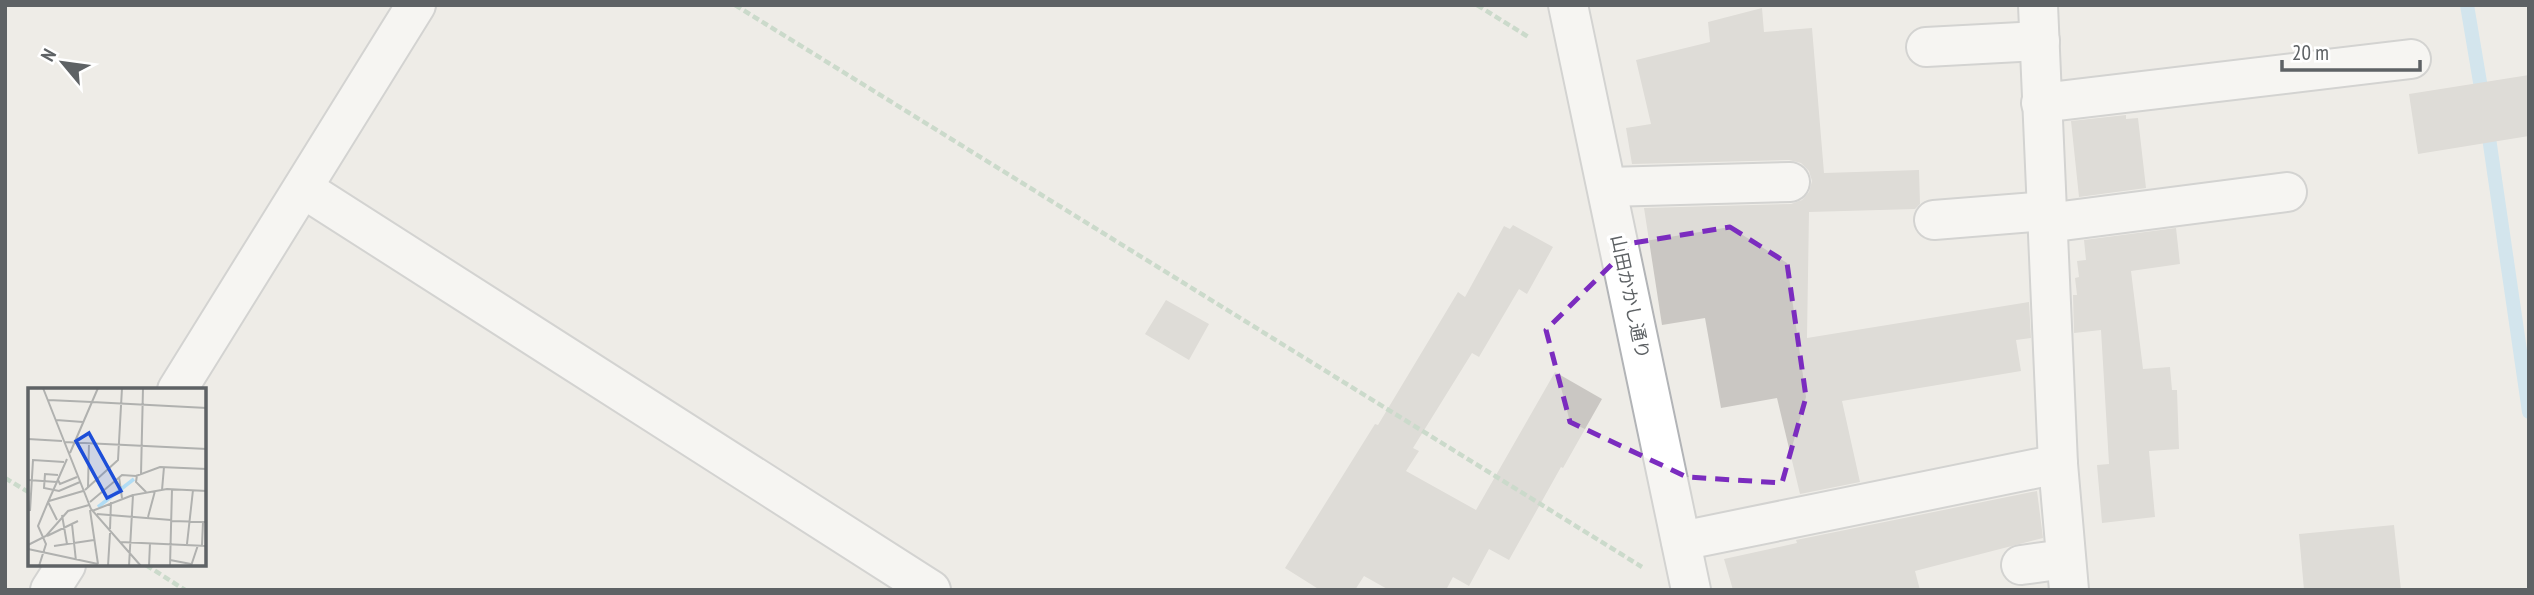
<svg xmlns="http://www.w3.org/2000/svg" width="2534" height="595" font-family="'PT Sans Narrow','Noto Sans JP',sans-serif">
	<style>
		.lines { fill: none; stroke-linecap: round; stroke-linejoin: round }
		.stream { stroke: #b1dcf4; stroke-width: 14 }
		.building { fill: #cac7c3 }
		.minor-casing { stroke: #b2b4b7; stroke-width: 42 }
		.path { stroke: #a1c3a8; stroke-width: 4.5; stroke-dasharray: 7 3.5; stroke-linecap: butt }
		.minor { stroke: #fff; stroke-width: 38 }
		.marked { fill: none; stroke: #7b2cbf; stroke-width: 5; stroke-dasharray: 14 9; stroke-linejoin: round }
		.labels { text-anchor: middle; stroke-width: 7; stroke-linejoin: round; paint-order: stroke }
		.street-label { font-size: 18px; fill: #5e6265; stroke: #fff }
		.inset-river { fill: none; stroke: #b1dcf4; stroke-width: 3.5 }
		.inset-road { fill: none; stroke: #b0b1af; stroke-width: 2 }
		.view { fill: #1d4ed8; fill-opacity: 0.15; stroke: #1d4ed8; stroke-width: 3.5 }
		.inset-edge { fill: none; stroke: #5e6265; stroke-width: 3.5 }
	</style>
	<rect width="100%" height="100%" fill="#eeece7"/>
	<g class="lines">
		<g class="stream">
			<polyline points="2467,5 2483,100"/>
			<polyline points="2487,124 2529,412"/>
		</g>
	</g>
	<g class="building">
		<polygon points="1762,8 1764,32 1812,28 1824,173 1919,170 1920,204 1915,209 1809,212 1807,338 2029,302 2031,338 2016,340 2021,371 1842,401 1860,482 1800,494 1777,398 1721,408 1705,318 1662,325 1644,208 1791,204 1802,200 1809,192 1812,181 1809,171 1801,163 1789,160 1632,164 1626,128 1651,124 1636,60 1710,42 1708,22"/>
		<polygon points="2529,75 2529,136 2418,154 2409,94"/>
		<polygon points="2126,115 2126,119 2138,118 2146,188 2079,197 2071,121"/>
		<polygon points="1513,225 1553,247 1527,294 1519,289 1479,357 1472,353 1413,448 1419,451 1406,471 1476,510 1555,372 1602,399 1563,468 1561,467 1509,560 1489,549 1469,586 1453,577 1446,590 1389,590 1364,576 1355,590 1320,590 1285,568 1375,424 1378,425 1458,292 1465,297 1504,226 1510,229"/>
		<polygon points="2176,228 2180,264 2131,271 2143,369 2170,367 2172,390 2177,390 2179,449 2149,451 2155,517 2102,523 2097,465 2109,464 2101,330 2074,333 2073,295 2077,295 2075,278 2079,277 2077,261 2086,260 2084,240"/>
		<polygon points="1166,300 1209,324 1189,360 1145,334"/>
		<polygon points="2037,491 2043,538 1915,571 1920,590 1733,590 1724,559 1797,543 1796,540"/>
		<polygon points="2394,525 2401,590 2304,590 2299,534"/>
	</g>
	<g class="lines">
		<g class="minor-casing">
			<g id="minor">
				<polyline points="1568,5 1691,590"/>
				<polyline points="2038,5 2058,464 2069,590"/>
				<polyline points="1926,47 2040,41"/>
				<polyline points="2041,103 2411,59"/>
				<polyline points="1607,187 1790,182"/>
				<polyline points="304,189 931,590"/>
				<polyline points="1934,220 2046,211"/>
				<polyline points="2047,223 2287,192"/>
				<polyline points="177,390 416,5"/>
				<polyline points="1681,541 2058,464"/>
				<polyline points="2021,565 2065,559"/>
				<polyline points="50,590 66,565"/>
			</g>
		</g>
		<g class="path">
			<polyline points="735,5 1642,567"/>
			<polyline points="1477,5 1530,38"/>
			<polyline points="5,478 30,493"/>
			<polyline points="146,565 185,590"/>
		</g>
		<use href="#minor" class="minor"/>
	</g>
	<path d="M0 0H2534V595H0ZM1730,227L1787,263L1806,397L1782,483L1687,477L1570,422L1546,330L1633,243Z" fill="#eeece7" fill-opacity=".55" fill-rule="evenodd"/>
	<path class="marked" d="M1730,227L1787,263L1806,397L1782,483L1687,477L1570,422L1546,330L1633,243Z"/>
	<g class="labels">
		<g class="street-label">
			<text transform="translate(1630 297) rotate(78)" y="6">山田かかし通り</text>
		</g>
	</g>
	<g transform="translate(28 388)">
		<rect width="178" height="178" fill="#eeece7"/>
		<path class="inset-river" d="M70,119L106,91"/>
		<path class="inset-road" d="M15,0L63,121L113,178M20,12L64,14M64,14L179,20M28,32L55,34M0,51L34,53M36,54L179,61M42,65L70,0M113,86L115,0M30,87L17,86L16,100L31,103L52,94M109,87L108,94L118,104M91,89L94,110M0,92L29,94M30,92L32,96L49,89M60,99L61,55M57,102L90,72L94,0M134,102L136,79M21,113L55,103M62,114L94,87L108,88L132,79L179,81M62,122L70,176M2,123L5,72L36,74M64,123L105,107M69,126L143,132M34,127L39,156M120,129L127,103M29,132L20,114L39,71M143,133L179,134M44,136L48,173M82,141L83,114M19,148L50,133M92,154L179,158M159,156L165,102M0,157L18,148L40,123L61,117M174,157L175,134M26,158L66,152M0,161L70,176M142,172L163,176M11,178L18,156L10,138L20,114M80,178L82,145M101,178L105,107L139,101L179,103M121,178L122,155M142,178L144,101M163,178L170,157"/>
		<path class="view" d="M61,45L93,103L79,110L48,53Z"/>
		<rect width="178" height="178" class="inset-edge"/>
	</g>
	<rect width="2534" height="595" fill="none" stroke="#5e6265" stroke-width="14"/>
	<g transform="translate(63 63) rotate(299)" stroke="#ffffff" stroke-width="5" paint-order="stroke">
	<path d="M0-5L12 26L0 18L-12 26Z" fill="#5e6265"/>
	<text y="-10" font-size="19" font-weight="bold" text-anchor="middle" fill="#5e6265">N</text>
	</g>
	<path d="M2282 60v10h138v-10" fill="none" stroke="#5e6265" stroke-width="3.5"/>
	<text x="2292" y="60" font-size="21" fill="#5e6265" stroke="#ffffff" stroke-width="5" paint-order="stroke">20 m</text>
</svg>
